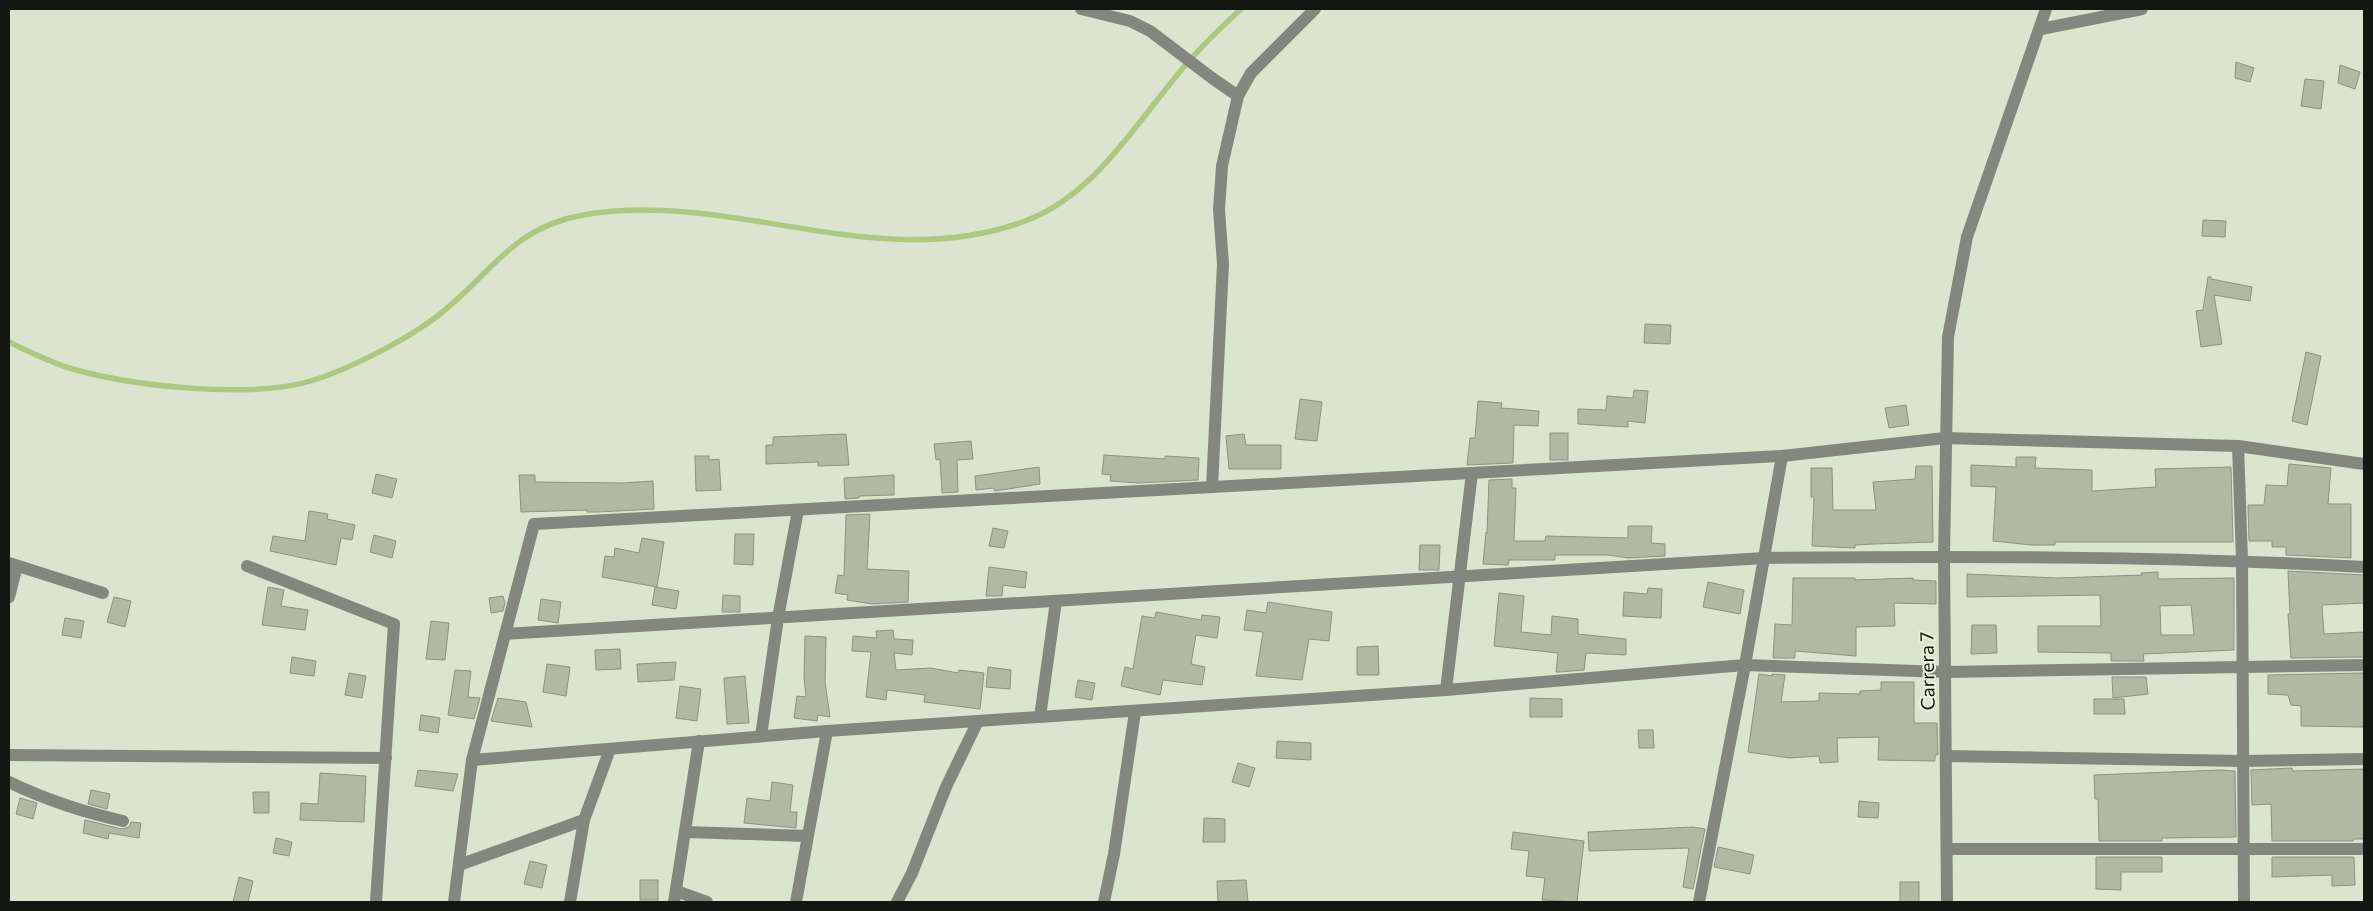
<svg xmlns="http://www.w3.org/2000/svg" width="2373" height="911" font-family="Commissioner,sans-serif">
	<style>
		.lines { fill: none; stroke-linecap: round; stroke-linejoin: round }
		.stream { stroke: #acc881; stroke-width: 5.5 }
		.building { fill: #b1b9a5; stroke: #8b9381; fill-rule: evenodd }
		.street { stroke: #83877e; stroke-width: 12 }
		.labels { text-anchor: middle; stroke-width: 4; stroke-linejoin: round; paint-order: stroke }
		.street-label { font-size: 19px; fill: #141710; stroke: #e8f1dc }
	</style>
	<rect width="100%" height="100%" fill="#dbe4cf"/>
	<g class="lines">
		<path class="stream" d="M9,342C27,351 46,360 66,367C128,386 252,400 314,380C349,369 402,342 432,320C487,281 508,228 583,215C731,189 878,276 1025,221C1091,197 1131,131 1174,79C1194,53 1217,31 1241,9"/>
	</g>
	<g class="building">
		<polygon points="2236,62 2254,68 2250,82 2235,78"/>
		<polygon points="2340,65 2360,72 2355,89 2338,83"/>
		<polygon points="2305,79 2324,81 2321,109 2301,106"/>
		<polygon points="2203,220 2226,221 2225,237 2202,236"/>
		<polygon points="2208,277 2211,277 2211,279 2252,287 2250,301 2214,295 2222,344 2201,347 2196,311 2203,310"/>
		<polygon points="1645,324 1671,325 1670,344 1644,343"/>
		<polygon points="2306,352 2321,356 2307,425 2292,421"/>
		<polygon points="1634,390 1648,391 1645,423 1628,421 1628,427 1578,424 1578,409 1606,410 1607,396 1633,398"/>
		<polygon points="1300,399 1322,402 1317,441 1295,439"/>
		<polygon points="1478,401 1502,403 1501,408 1539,411 1538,426 1514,425 1513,463 1467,465 1470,438 1475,438"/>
		<polygon points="1906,405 1909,425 1889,428 1885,408"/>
		<rect x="1550" y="433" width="18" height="27"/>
		<polygon points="846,434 849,465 818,466 818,462 766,464 766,445 773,445 773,437"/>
		<polygon points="1244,434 1246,445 1281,445 1281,469 1229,469 1226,436"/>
		<polygon points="971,441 973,459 957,460 958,492 942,493 940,459 936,460 934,444"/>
		<polygon points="1104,455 1165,459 1165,456 1199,458 1198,480 1138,483 1110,481 1111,475 1102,474"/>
		<polygon points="695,456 709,456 709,460 719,459 721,490 696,491"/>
		<polygon points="2016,457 2036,457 2035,468 2092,470 2092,491 2156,487 2155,469 2231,467 2233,542 2055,542 2055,545 2032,545 1993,541 1996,487 1971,486 1971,465 2016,467"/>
		<polygon points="2289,464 2331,468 2328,504 2351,504 2351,558 2286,555 2286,547 2272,547 2272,541 2249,541 2248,505 2264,505 2266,485 2287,486"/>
		<polygon points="1916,466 1932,466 1933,542 1874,544 1855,545 1855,548 1812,546 1814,497 1811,497 1811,468 1832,468 1833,510 1876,510 1873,482 1915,479"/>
		<polygon points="1039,467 1040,484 995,491 993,488 976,490 975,476"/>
		<polygon points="376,474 397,479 392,498 372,493"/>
		<polygon points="519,475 535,475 535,482 623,483 653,481 654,509 598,512 587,512 587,510 521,512"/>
		<polygon points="894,475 894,495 859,496 859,498 845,499 844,478"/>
		<polygon points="1512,479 1512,488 1516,488 1514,541 1545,541 1546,536 1628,538 1628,526 1652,526 1651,543 1665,544 1665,556 1628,558 1608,555 1555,555 1555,560 1509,560 1508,565 1483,564 1486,532 1487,533 1489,480"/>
		<polygon points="309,511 328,514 327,519 355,525 352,540 341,538 336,565 270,551 273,536 305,541"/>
		<polygon points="870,514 867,569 909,571 908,602 872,604 847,600 848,595 835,593 838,575 844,576 846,515"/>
		<polygon points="993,528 1008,531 1004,548 989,546"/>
		<polygon points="735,534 754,534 753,565 734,564"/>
		<polygon points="374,535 396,541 392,558 370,552"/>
		<polygon points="642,538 664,542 657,587 602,577 605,556 614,557 615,548 639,553"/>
		<polygon points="1420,545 1440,545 1439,570 1419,570"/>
		<polygon points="989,567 1027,572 1025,588 1003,585 1002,596 986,596"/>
		<polygon points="2288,571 2364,575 2364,603 2322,605 2324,634 2364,632 2364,657 2291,658 2288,614 2290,614"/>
		<path d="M2158,572V579L2234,578V650L2143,654L2144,661H2111V653L2038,652V626H2101L2100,595L1967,597V574L2057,578L2142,575L2141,573ZM2191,605L2194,635H2161L2160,606Z"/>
		<polygon points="1793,578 1855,578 1855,580 1913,578 1913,580 1936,581 1936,604 1894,603 1895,626 1856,627 1856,656 1795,651 1795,658 1773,658 1775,624 1792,625"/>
		<polygon points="1708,582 1744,590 1740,614 1703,607"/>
		<polygon points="268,587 284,590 281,606 308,610 305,630 262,625"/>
		<polygon points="655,587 679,591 676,609 652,605"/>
		<polygon points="1648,588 1662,589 1661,618 1623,616 1624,592 1647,594"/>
		<polygon points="1499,593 1524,596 1521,632 1551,635 1552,616 1578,619 1578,634 1626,639 1626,655 1586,653 1584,670 1560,672 1556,672 1558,653 1494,646"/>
		<polygon points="723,595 740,596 740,612 722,612"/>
		<polygon points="503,596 505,603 503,611 491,613 489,598"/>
		<polygon points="114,597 131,601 125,627 107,622"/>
		<polygon points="541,599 561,602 558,623 538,620"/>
		<polygon points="1268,602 1332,612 1329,641 1309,639 1302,680 1256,676 1263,632 1244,630 1247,610 1266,613"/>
		<polygon points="1156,612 1201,620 1202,615 1220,617 1217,638 1196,635 1191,664 1205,667 1202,685 1163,680 1160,695 1121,686 1125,667 1133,669 1142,616 1155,618"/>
		<polygon points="65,618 84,621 81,638 62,635"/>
		<polygon points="431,621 449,623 445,660 426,659"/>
		<polygon points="1972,625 1996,625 1997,653 1971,654"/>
		<polygon points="893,630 894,639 913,640 912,655 894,653 896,670 931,668 958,673 959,670 984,673 980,709 924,702 925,695 887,690 886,700 866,697 871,652 852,651 853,636 877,638 876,631"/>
		<polygon points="805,636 826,637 825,682 830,717 818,715 817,721 794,718 797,696 806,697 804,677"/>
		<polygon points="1378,646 1379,675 1357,675 1357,647"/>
		<polygon points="620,649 621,669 596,670 595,650"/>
		<polygon points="292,657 316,661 314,676 290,673"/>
		<polygon points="676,662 674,680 638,682 637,664"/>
		<polygon points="547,664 570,667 566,696 543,692"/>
		<polygon points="988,667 1011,670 1010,689 986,687"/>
		<polygon points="455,670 471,671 468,697 480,698 474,719 448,715"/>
		<polygon points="349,673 366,676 362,698 345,695"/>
		<polygon points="2364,673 2364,727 2301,726 2301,706 2291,705 2288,695 2268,694 2268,675"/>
		<polygon points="1759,674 1772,676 1772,674 1785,675 1781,702 1819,701 1819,693 1860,694 1860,691 1881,690 1881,682 1914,682 1914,723 1937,723 1938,755 1935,755 1935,761 1878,760 1879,737 1837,738 1838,762 1820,763 1819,756 1789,758 1748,752"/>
		<polygon points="745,676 749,723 727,724 724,678"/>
		<polygon points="2112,677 2146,677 2148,694 2113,698"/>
		<polygon points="1078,680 1095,683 1092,700 1075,697"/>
		<polygon points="680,686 701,689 697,721 676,718"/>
		<polygon points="498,698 526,702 532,727 491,721"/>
		<polygon points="1530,698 1562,699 1562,717 1530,717"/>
		<polygon points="2094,699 2124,699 2125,714 2094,714"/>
		<polygon points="421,715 440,718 438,733 419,730"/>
		<polygon points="1638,730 1653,730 1654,748 1639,748"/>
		<polygon points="1277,741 1311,743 1311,760 1276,758"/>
		<polygon points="1238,763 1255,768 1249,787 1232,782"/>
		<polygon points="2292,768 2293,771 2364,769 2364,839 2354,839 2353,841 2272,841 2271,804 2252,805 2251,770"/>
		<polygon points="418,770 458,774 453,791 415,786"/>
		<polygon points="2221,770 2235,771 2236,837 2162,838 2162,841 2099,841 2098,799 2095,799 2094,775"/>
		<polygon points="320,773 366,776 364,822 300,820 301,803 318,804"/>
		<polygon points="772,782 793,785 790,812 797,812 796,828 744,823 747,798 770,801"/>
		<polygon points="91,790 110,794 107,809 88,804"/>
		<polygon points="253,792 269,792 269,813 254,813"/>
		<polygon points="20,798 37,803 33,819 16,814"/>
		<polygon points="1859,801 1879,803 1878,818 1858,817"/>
		<polygon points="1204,818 1225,819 1225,842 1203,842"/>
		<polygon points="85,820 122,829 129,827 131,822 141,823 139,838 109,833 108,839 83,833"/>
		<polygon points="1693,827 1705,829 1693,889 1683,887 1689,848 1589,851 1588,832"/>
		<polygon points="1513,832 1584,841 1577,902 1542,900 1545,878 1526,876 1529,851 1511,849"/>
		<polygon points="276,838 292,842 289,856 273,853"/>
		<polygon points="1718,847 1754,855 1750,874 1714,867"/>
		<polygon points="2096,857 2162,857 2162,872 2121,872 2121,890 2096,889"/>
		<polygon points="2272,857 2354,857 2355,885 2332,886 2332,875 2272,877"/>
		<polygon points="530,861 547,865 542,888 524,884"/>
		<polygon points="239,877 253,881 248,902 233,902"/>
		<rect x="640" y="880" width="18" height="20"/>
		<polygon points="1246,880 1248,902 1218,902 1217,881"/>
		<rect x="1900" y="882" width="19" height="20"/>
	</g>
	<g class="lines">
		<g class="street">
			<polyline points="1081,9 1130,21 1150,31 1212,78 1238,96"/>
			<polyline points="2041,29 2142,9"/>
			<polyline points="2238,446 2242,560 2244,902"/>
			<polyline points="1212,487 1223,264 1219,210 1222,166 1238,96 1251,73 1315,9"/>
			<polyline points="9,563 103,593"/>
			<polyline points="247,566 394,624 376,902"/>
			<polyline points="9,597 17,566"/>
			<path d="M505,634L1765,558C1965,556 2165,556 2364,567"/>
			<polyline points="1446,690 1472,473"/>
			<polyline points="1040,717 1056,601"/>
			<polyline points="761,736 778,618 798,510"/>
			<polyline points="9,755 386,758"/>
			<polyline points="1946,756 2244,761 2364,759"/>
			<polyline points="472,760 827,731 1446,690 1745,665 1946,672 2364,665"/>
			<path d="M9,782C46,800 83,812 123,821"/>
			<polyline points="685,832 807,836"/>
			<polyline points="1947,849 2364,849"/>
			<polyline points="459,865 584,820"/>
			<polyline points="676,891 707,902"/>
			<polyline points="454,902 472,760 534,524 1782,456 1945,438 2238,446 2364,464"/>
			<polyline points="570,902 584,820 610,749"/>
			<polyline points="674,902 699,741"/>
			<polyline points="796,902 827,731"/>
			<polyline points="897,902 912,873 946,787 978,721"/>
			<polyline points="1104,902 1114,854 1135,712"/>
			<polyline points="1699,902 1745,665 1782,456"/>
			<polyline points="1947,902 1944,556 1948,337 1967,237 2046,9"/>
		</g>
	</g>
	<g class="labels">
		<g class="street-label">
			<text transform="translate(1927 671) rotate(-91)" y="7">Carrera 7</text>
		</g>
	</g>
	<rect width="2373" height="911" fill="none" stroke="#141710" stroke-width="20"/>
</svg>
